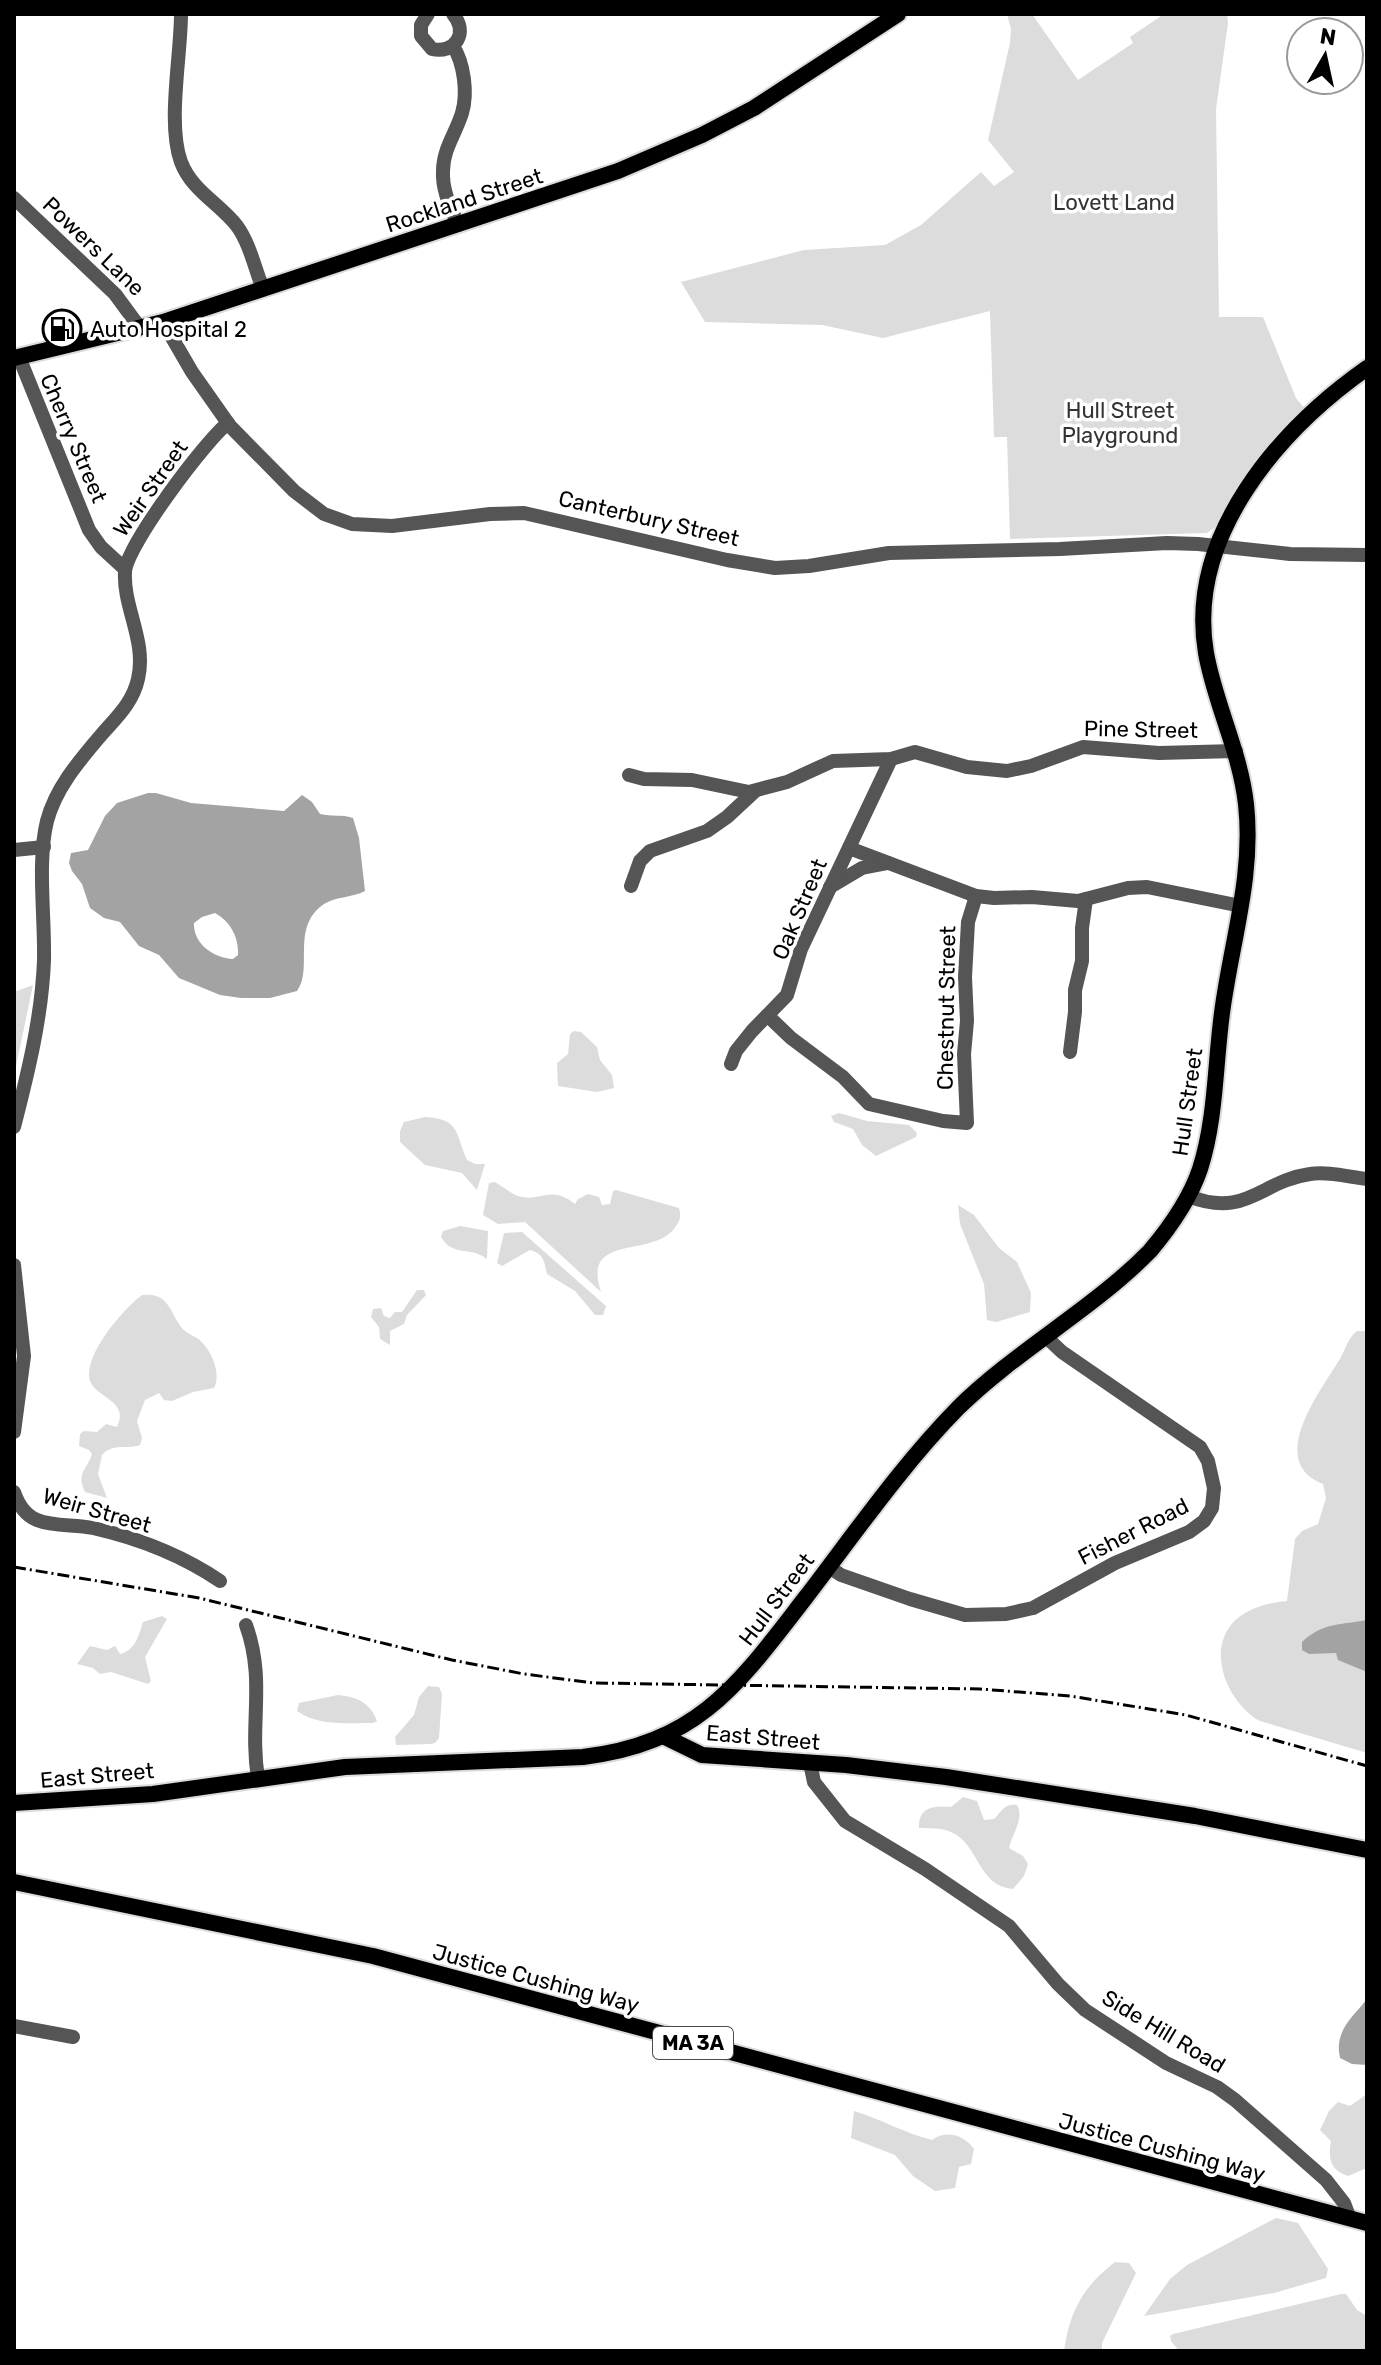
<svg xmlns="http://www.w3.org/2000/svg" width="1381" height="2365" font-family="Rubik,sans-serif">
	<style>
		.green { fill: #dcdcdc }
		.water { fill: #a3a3a3; fill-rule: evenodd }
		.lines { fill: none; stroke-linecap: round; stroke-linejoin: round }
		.major-casing { stroke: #dbdbdb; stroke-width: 20 }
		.minor { stroke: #555; stroke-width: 14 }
		.major { stroke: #000; stroke-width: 16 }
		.rail { stroke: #000; stroke-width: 3; stroke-dasharray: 12 4 2 4; stroke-linecap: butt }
		.labels { text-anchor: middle; stroke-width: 7; stroke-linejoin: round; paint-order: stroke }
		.shield { fill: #fff; stroke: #4c4c4c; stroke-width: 2 }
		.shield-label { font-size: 20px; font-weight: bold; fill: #000 }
		.street-label { font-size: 22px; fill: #000; stroke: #fff }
		.park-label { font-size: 22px; fill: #333; stroke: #fff }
		.poi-label { font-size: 22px; fill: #000; stroke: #fff; text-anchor: start }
	</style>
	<rect width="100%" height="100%" fill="#fff"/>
	<g class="green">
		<path d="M1007,14H1032L1078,80L1133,43L1130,37L1164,14H1227L1228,23L1216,109L1219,317H1263L1296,398L1304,408C1284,427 1265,447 1249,470C1238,486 1222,525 1207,533L1010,539L1007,437H994L990,311L883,338L822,325L705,322L681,282L804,250L885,245L921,225L981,172L994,186L1014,172L988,140L1010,43L1011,29Z"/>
		<polygon points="33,985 15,1071 14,1080 14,992"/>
		<polygon points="574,1031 581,1032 597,1047 600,1060 612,1075 614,1088 597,1092 558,1086 557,1063 568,1054 570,1034"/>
		<polygon points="839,1113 867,1121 909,1125 917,1133 916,1137 876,1156 862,1145 853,1129 834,1122 831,1116"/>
		<path d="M425,1117C461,1119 455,1134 467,1160L475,1164H485L477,1190L462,1173L425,1165L400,1142V1131L404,1122Z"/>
		<path d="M495,1182C502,1186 510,1193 518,1196C541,1203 550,1184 575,1204L578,1199L588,1194L599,1197L602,1205L610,1204L613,1191L616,1190L679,1208C681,1216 681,1219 676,1226C655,1260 581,1231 601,1292L525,1222L498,1224L483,1215L489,1183Z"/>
		<polygon points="958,1205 974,1215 999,1248 1017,1262 1031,1293 1030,1312 996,1322 987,1320 984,1284 960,1224"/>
		<path d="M460,1226L488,1231L487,1259C469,1245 454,1258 441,1237L443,1231Z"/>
		<path d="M522,1232L606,1306L603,1315H595L575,1291L547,1274C544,1261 544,1254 530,1250L502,1266L497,1263L504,1233Z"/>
		<polygon points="417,1290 424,1290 426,1295 407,1315 404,1324 390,1331 390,1345 380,1339 379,1327 371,1317 373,1309 381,1308 384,1316 390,1318 395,1312 402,1312"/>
		<path d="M142,1295C169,1292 169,1311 182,1328C186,1333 192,1335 197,1338C211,1348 222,1374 214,1388L193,1392L172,1401L164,1400L159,1393L145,1400L137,1421L142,1438L140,1445C126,1450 114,1442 102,1455L98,1474L107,1498L85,1492C76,1472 87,1470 92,1454L89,1450L79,1446L80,1434L84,1431L97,1432L106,1424L117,1427C130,1402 97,1397 91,1383C80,1359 123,1309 142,1295Z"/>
		<path d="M1357,1331H1367V1753L1260,1721C1224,1701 1201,1639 1245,1613C1257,1606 1273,1602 1287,1601L1295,1539L1302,1531L1318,1524L1326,1498L1323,1484C1266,1462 1319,1393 1338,1362C1345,1352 1347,1338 1357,1331Z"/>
		<path d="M162,1616L167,1619L145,1657L151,1681L148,1684L111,1672L100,1674L93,1668L77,1664L90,1646L107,1650L115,1646L120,1654C135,1651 139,1635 143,1622Z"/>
		<polygon points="428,1686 439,1687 442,1694 439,1738 435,1743 430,1744 396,1745 395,1737 414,1715 419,1697"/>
		<path d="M338,1695C357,1697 370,1702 377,1721L373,1723C349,1723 317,1726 297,1711L299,1703Z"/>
		<path d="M963,1797L977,1801L984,1820L994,1819C1002,1811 1004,1803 1017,1805C1025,1818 1012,1834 1009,1848L1023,1856L1028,1864L1024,1876L1013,1889C977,1886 980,1845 951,1832C941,1827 930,1829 919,1828C918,1807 934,1805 951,1807Z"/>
		<path d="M1367,2094V2168L1348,2176C1330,2170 1328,2158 1331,2141L1320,2130L1329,2111L1338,2102L1350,2106Z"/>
		<path d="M854,2111C881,2119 904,2133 932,2140C947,2129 965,2136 974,2149L971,2164L959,2167L955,2188L935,2191L913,2176L895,2155L851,2138Z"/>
		<polygon points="1276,2218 1298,2223 1328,2269 1326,2278 1274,2293 1144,2316 1170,2279 1187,2265"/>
		<path d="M1115,2262L1129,2263L1136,2273L1102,2343V2351H1064C1070,2310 1083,2287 1115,2262Z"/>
		<polygon points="1341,2294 1346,2294 1357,2310 1367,2316 1367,2351 1179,2351 1171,2341 1170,2336 1173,2334"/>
	</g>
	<g class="water">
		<path d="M148,793H156L191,803L284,811L302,795L312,802L320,814C332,817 341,814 353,818L359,838L365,891C352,898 337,896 324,904C290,927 314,969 297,991L270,998H241L220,995L179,978L159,955L139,946L120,922L104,918L90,908L82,884L72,871L69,863L71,853L88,850L105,816L117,803ZM215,913C230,921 239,937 238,955L233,959C214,958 193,944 194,923L202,917Z"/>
		<path d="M1367,1620V1672L1338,1660L1336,1653L1309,1654L1302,1650V1642C1323,1622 1342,1625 1367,1620Z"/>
		<path d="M1367,1999V2065L1352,2064L1340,2058C1334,2031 1352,2018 1367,1999Z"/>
	</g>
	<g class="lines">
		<g class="major-casing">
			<g id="major">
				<polyline points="14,358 163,322 618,171 702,135 754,108 898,14"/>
				<polyline points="663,1736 702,1755 846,1765 946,1777 1195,1816 1367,1850"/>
				<path d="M14,1803L153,1794L345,1767L583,1757C700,1743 740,1682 806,1597C855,1533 902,1465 958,1408C1017,1350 1092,1310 1150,1251C1171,1226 1190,1199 1200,1169C1216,1119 1215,1065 1222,1013C1231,943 1254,876 1246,804C1240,751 1215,704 1206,653C1186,536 1279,430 1367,368"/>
				<polyline points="14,1882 373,1956 1367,2223"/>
			</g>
		</g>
		<g class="minor">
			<path d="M181,14C181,56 167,124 181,162C192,191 219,203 237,226C250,244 255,269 263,289"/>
			<path d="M428,14L421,25V36L432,49C455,54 469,33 453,14"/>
			<path d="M453,46C464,63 468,93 462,113C456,133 443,149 443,171C442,191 451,208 458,225"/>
			<polyline points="14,198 115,294 140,328"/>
			<polyline points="163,322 192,372 230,426 294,491 324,514 352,524 392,526 490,514 524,513 727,560 775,568 809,566 889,553 1060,549 1167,543 1198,544 1290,554 1367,555"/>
			<polyline points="19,357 89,530 101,547 125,569"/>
			<polyline points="629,775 644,779 692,780 749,792 787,782 833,761 891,759 915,752 967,767 1007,771 1031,766 1083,747 1159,753 1236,751"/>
			<polyline points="849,848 976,896 994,898 1032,897 1078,901 1128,888 1147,887 1241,906"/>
			<polyline points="14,850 44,847"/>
			<polyline points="631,886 640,861 650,851 707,831 727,817 755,791"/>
			<polyline points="830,887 862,868 888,863"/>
			<polyline points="768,1016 791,1038 843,1077 869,1104 943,1121 967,1123 964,1054 967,1021 965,977 968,922 976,896"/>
			<polyline points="1070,1052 1075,1012 1075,990 1082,961 1082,928 1086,899"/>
			<polyline points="731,1064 736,1051 752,1031 787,995 801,949 891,759"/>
			<path d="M14,1127C28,1073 42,1016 44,960C45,917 37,861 47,821C56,787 80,760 102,734C117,717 133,702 138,679C147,641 123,608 125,572C126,546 206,440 228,423"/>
			<path d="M1188,1196C1247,1219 1260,1181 1310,1174C1328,1171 1349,1177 1367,1179"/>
			<polyline points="14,1265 24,1356 14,1432"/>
			<path d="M14,1492C18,1504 25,1515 37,1520C54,1527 75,1524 93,1528C137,1538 183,1556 220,1581"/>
			<polyline points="829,1567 841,1575 910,1599 965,1615 1006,1614 1033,1608 1115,1563 1189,1532 1204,1521 1212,1508 1214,1488 1208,1461 1200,1447 1062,1352 1045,1336"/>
			<path d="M246,1625C266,1681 249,1723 258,1778"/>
			<polyline points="810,1763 814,1782 845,1821 925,1869 1009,1926 1058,1984 1085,2010 1166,2063 1217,2087 1235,2100 1326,2180 1344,2203 1350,2219"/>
			<polyline points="14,2026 73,2037"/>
		</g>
		<use href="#major" class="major"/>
		<polyline class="rail" points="14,1567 199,1598 452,1660 524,1674 594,1683 980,1689 1070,1696 1186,1715 1367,1766"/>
	</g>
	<defs>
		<g id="fuel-ring" transform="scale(2)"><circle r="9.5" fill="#fff" stroke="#000" stroke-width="1.5"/><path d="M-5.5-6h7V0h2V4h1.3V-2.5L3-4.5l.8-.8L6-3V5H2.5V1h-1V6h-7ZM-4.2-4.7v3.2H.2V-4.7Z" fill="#000"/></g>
	</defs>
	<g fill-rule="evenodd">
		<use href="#fuel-ring" x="62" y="329"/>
	</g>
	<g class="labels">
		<rect class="shield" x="653" y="2027" width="80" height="32" rx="6"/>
		<g class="shield-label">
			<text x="693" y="2050">MA 3A</text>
		</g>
		<g class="street-label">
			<text transform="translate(464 200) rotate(-18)" y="8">Rockland Street</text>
			<text transform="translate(94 246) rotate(44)" y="8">Powers Lane</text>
			<text transform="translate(74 438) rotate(67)" y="8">Cherry Street</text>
			<text transform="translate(150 488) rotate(-55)" y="8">Weir Street</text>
			<text transform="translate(649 518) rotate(13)" y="8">Canterbury Street</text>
			<text transform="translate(1141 729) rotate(1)" y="8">Pine Street</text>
			<text transform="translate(799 909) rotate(-67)" y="8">Oak Street</text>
			<text transform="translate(946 1008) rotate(-89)" y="8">Chestnut Street</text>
			<text transform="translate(1187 1102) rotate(-82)" y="8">Hull Street</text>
			<text transform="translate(97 1510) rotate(16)" y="8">Weir Street</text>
			<text transform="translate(1133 1531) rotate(-27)" y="8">Fisher Road</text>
			<text transform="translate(776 1599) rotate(-53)" y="8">Hull Street</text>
			<text transform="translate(763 1737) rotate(5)" y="8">East Street</text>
			<text transform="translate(97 1775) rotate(-5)" y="8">East Street</text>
			<text transform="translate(536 1978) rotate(15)" y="8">Justice Cushing Way</text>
			<text transform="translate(1164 2031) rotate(31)" y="8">Side Hill Road</text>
			<text transform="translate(1162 2147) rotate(15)" y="8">Justice Cushing Way</text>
		</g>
		<g class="park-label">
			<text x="1114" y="210">Lovett Land</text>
			<text x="1120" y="418">Hull Street<tspan x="1120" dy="25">Playground</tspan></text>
		</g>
		<g class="poi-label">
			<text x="90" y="337">Auto Hospital 2</text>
		</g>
	</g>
	<rect width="1381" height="2365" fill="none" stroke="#000000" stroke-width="32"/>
	<g transform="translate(1325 56) rotate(9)"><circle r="38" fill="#ffffff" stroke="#999999" stroke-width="2"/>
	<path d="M0-6L14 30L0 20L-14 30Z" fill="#000000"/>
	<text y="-12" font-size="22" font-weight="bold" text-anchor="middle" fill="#000000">N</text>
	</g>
</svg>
